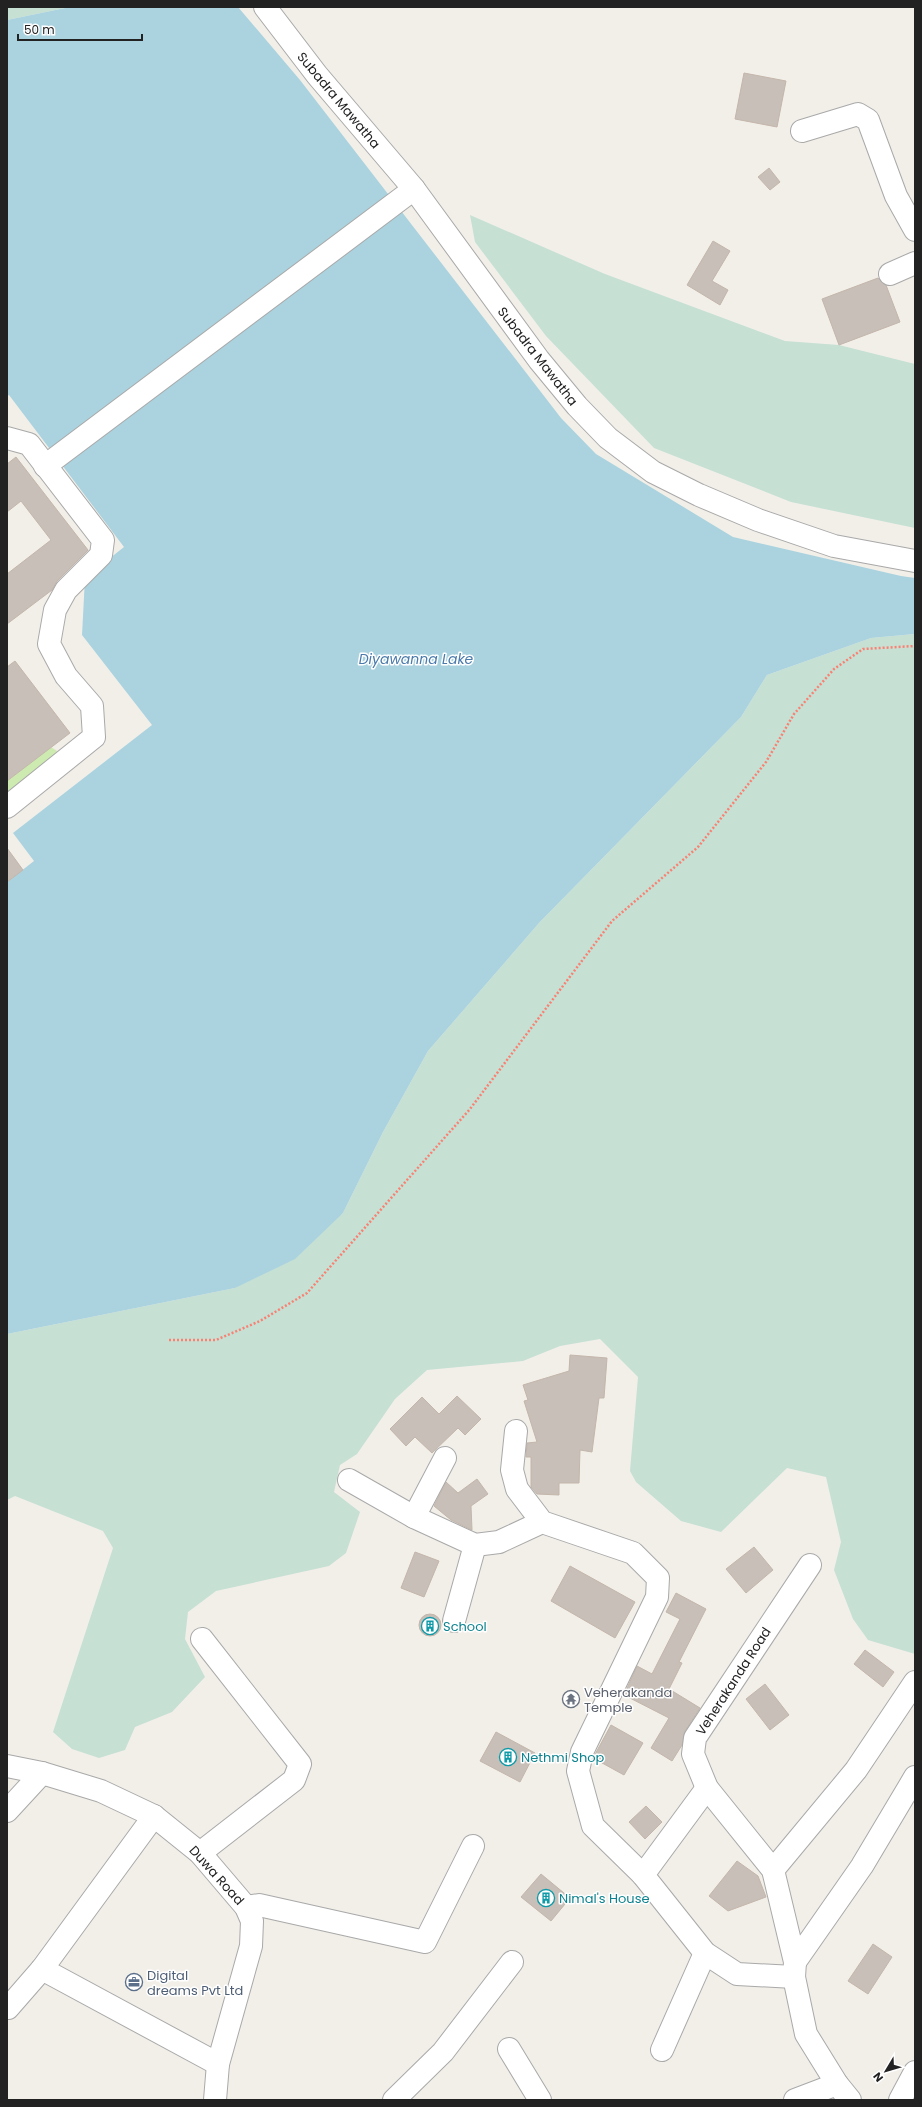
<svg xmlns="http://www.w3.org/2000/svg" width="922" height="2107" font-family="Poppins,sans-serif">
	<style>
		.grass { fill: #cdebb0 }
		.wetland { fill: #c6e0d4 }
		.water { fill: #aad3df }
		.building { fill: #c7bfb8; stroke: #c4b6ab }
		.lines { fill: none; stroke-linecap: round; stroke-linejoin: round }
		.minor-casing { stroke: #a9a9a9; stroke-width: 24 }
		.path { stroke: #fa8072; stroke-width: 2.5; stroke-dasharray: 2 2; stroke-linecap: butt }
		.minor { stroke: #fff; stroke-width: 22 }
		.labels { text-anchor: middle; stroke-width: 3; stroke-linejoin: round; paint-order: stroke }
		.street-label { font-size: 13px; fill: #222; stroke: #fff }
		.culture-label { font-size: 13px; fill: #0d838f; stroke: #fff; text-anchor: start }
		.worship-label { font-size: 13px; fill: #5b616d; stroke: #fff; text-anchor: start }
		.service-label { font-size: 13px; fill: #4e5e75; stroke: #fff; text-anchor: start }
		.water-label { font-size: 14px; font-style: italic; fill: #4a7aab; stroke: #fff }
	</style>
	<rect width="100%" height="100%" fill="#f2efe9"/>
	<polygon class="grass" points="51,747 57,751 54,759 7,796 7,781"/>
	<g class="wetland">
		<polygon points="7,7 70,7 7,20"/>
		<polygon points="470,215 605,274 785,341 839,345 915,364 915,528 791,502 654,448 546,336 475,242"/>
		<polygon points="915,634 915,1654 868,1640 853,1619 834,1570 841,1542 826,1477 787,1468 721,1532 681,1521 636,1482 630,1471 638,1377 600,1339 560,1346 523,1361 427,1370 395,1399 357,1454 340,1465 334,1492 360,1512 346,1553 329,1566 216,1591 188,1612 185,1639 205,1677 172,1712 135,1727 125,1750 99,1758 72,1749 53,1732 113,1548 103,1531 15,1496 7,1500 7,1334 235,1288 343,1213 383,1132 428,1051 539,923 741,717 767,675 871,638"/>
	</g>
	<polygon class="water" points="70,7 238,7 300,80 561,418 596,454 733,537 901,576 915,578 915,634 871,638 767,675 741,717 539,923 428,1051 383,1132 343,1213 295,1259 235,1288 7,1334 7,882 34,861 13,833 152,725 82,635 85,578 124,547 9,395 7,396 7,20"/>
	<g class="building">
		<polygon points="744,73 786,81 777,127 735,119"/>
		<polygon points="769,168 780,182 770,190 758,177"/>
		<polygon points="713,241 730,251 712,281 728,290 720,305 687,285"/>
		<polygon points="878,278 886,285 900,322 839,345 822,299"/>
		<polygon points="16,457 88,550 57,581 52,590 7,624 7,574 51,540 21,501 7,512 7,464"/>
		<polygon points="15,661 70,733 7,781 7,667"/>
		<polygon points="7,848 23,870 7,882"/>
		<polygon points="570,1355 607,1358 604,1398 599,1398 592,1452 580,1450 579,1483 559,1483 559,1495 537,1494 531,1487 531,1457 526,1457 527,1443 537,1442 524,1401 528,1400 523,1385 569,1371"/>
		<polygon points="457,1396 481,1419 465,1435 458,1428 432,1453 415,1437 406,1446 390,1429 422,1397 439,1414"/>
		<polygon points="477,1479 488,1494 471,1506 472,1530 451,1520 434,1506 446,1482 458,1493"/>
		<polygon points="754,1547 773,1570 746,1593 726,1569"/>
		<polygon points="415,1552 439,1561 424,1597 401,1588"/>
		<polygon points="570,1566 635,1602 615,1638 551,1601"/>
		<polygon points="676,1593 706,1609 679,1662 682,1663 669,1689 700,1708 685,1731 682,1745 672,1761 651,1748 669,1718 624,1695 637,1666 652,1674 680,1619 666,1612"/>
		<circle cx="430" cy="1625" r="11"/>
		<polygon points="865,1650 894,1672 883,1687 854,1664"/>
		<polygon points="765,1684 789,1715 770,1730 746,1699"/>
		<polygon points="611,1725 643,1743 624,1775 593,1758"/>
		<polygon points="496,1732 535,1753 520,1782 480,1761"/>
		<polygon points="646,1806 662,1822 645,1839 629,1822"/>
		<polygon points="737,1861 758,1876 766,1897 728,1911 709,1896"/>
		<polygon points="541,1874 570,1898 551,1921 521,1897"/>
		<polygon points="873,1944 892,1957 868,1994 848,1981"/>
	</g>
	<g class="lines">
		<g class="minor-casing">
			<g id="minor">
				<polyline points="265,7 317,75 414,189 539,360 577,406 608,438 653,472 699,495 758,520 834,546 915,561"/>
				<polyline points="802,131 858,114 868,120 896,196 915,230"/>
				<polyline points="890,274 915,263"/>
				<polyline points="7,438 29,444 103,540 101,555 66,590 55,610 49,644 66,676 92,706 94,737 7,807"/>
				<polyline points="45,466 414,189"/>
				<polyline points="516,1431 512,1470 517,1489 542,1522 633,1553 658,1578 657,1597 582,1752 578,1771 593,1826 643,1875 705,1953 737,1974 794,1977"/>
				<polyline points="349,1480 414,1517 475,1545 499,1542 542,1522"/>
				<polyline points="414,1517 445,1458"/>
				<polyline points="810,1565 695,1738 693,1754 707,1788 773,1870 795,1962 794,1977 806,2034 837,2084 850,2100"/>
				<polyline points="454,1621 475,1545"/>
				<polyline points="7,1766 42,1773 101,1791 154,1816 200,1853 246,1907 252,1921 251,1946 218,2064 215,2100"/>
				<polyline points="7,1811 42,1773"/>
				<polyline points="200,1853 294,1780 300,1764 202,1639"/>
				<polyline points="773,1870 856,1770 915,1682"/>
				<polyline points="643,1875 707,1788"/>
				<polyline points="246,1907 259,1905 425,1942 473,1846"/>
				<polyline points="795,1962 862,1866 915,1777"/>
				<polyline points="42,1969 218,2064"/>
				<polyline points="8,2008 42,1969 154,1816"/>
				<polyline points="509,2049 540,2100"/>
				<polyline points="662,2050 705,1953"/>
				<polyline points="394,2100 443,2052 512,1962"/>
				<polyline points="795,2100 837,2084"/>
				<polyline points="900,2100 915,2072"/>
			</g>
		</g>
		<polyline class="path" points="169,1340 216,1340 260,1321 307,1293 470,1109 612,921 698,847 766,762 794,714 834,669 863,649 915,646"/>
		<use href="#minor" class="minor"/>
	</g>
	<defs>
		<g id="building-ring" transform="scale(0.9)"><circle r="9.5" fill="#fff" stroke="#0f9aa8" stroke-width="1.5"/><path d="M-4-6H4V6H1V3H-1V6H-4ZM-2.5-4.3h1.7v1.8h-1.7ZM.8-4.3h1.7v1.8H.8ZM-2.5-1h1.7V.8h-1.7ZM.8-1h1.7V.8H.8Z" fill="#0f9aa8"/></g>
		<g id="temple-ring" transform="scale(0.9)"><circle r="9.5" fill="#fff" stroke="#6b7280" stroke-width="1.5"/><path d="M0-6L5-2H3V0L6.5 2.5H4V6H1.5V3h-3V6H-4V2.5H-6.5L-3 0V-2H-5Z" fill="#6b7280"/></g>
		<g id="office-ring" transform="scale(0.9)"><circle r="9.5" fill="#fff" stroke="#5c6f8a" stroke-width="1.5"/><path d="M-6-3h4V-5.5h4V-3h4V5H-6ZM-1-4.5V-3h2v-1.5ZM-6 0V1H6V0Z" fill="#5c6f8a"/></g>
	</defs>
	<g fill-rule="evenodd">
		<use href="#building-ring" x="430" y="1626"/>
		<use href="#temple-ring" x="571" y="1699"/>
		<use href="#building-ring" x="508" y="1757"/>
		<use href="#building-ring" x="546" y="1898"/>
		<use href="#office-ring" x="134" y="1982"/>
	</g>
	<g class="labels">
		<g class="street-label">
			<text transform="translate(339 100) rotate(50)" y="5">Subadra Mawatha</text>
			<text transform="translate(538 356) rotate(52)" y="5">Subadra Mawatha</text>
			<text transform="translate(733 1681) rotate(-57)" y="5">Veherakanda Road</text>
			<text transform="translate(217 1875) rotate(48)" y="5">Duwa Road</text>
		</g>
		<g class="culture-label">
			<text x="443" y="1631">School</text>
			<text x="521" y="1762">Nethmi Shop</text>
			<text x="559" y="1903">Nimal's House</text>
		</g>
		<g class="worship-label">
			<text x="584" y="1697">Veherakanda<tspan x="584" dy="15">Temple</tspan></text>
		</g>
		<g class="service-label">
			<text x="147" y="1980">Digital<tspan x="147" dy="15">dreams Pvt Ltd</tspan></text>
		</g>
		<g class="water-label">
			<text x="416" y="664">Diyawanna Lake</text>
		</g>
	</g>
	<rect width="922" height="2107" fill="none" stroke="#222222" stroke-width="16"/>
	<g transform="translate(886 2071) rotate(232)" stroke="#ffffff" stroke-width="3" paint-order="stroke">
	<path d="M0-3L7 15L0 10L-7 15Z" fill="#222222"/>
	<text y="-6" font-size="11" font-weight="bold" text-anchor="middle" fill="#222222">N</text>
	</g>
	<path d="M18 34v6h124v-6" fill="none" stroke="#222222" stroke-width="2"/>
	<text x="24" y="34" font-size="12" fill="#222222" stroke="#ffffff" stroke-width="3" paint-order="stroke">50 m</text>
</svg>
